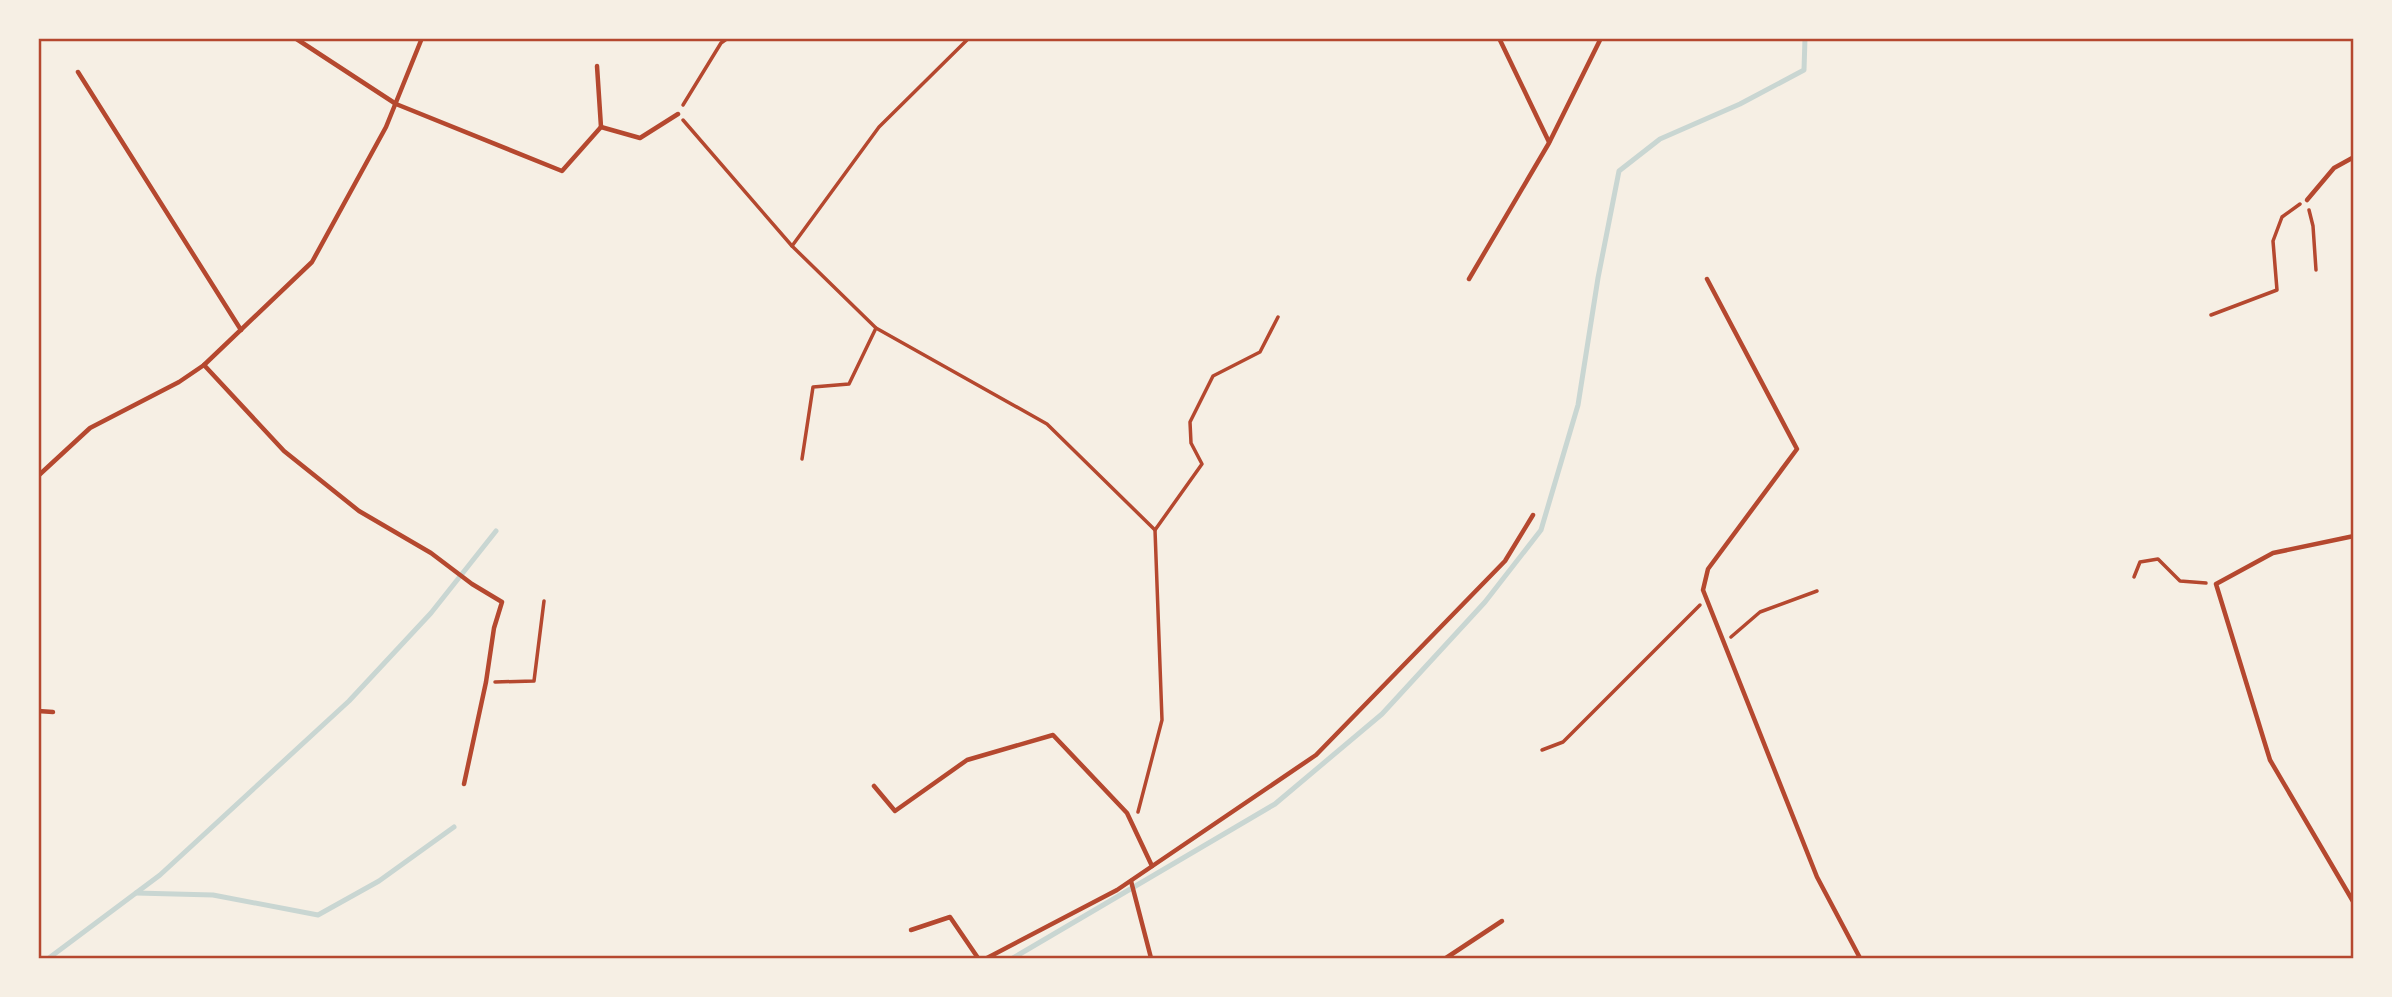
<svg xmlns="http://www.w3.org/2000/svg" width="2392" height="997" font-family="Jost,sans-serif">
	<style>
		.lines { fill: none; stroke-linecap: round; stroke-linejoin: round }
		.stream { stroke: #c9d6d2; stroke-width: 5 }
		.path { stroke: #b5482f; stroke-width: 3.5 }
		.service { stroke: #b5482f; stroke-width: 4.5 }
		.neatline { fill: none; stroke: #b5482f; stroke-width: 2.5 }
	</style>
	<rect width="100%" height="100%" fill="#f6efe4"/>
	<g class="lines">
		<g class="stream">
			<polyline points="136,893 213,895 318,915 379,881 454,827"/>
			<polyline points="49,958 160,875 349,701 431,613 496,531"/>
			<polyline points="1013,958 1275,804 1382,714 1485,602 1541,530 1578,405 1598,278 1619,171 1660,139 1740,104 1804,70 1805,38"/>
		</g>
		<g class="path">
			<polyline points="683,105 721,43 728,38"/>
			<polyline points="683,120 792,246 876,328 1047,424 1155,530"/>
			<polyline points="2309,210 2313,226 2316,270"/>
			<polyline points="792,246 879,127 969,38"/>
			<polyline points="2211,315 2277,290 2273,241 2282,217 2300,204"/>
			<polyline points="802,459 813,387 849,384 876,328"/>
			<polyline points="2134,577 2140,562 2158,559 2180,581 2206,583"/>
			<polyline points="1731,637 1760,612 1817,591"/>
			<polyline points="495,682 534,681 544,601"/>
			<polyline points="1542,750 1563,742 1700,605"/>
			<polyline points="1138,812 1162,720 1155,530 1202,464 1191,443 1190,422 1213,376 1260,352 1278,317"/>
		</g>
		<g class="service">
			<polyline points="295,38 396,104 562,171 601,127 640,138 678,114"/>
			<polyline points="1499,38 1549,142"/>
			<polyline points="597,66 601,127"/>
			<polyline points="78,72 241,330"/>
			<polyline points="2307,200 2334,168 2354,157"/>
			<polyline points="1469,279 1549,143 1601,38"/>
			<polyline points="1707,279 1797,449 1708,569 1703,590 1817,877 1860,958"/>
			<polyline points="204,365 284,451 359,511 431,553 472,584 502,602 494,628 486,682 464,784"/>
			<polyline points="38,476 90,428 179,382 204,365 312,262 386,127 422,38"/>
			<polyline points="2354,536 2273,553 2216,584 2270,760 2354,903"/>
			<polyline points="38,711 53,712"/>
			<polyline points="874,786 895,811 967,760 1053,735 1127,813 1152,866"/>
			<polyline points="1131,881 1151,958"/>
			<polyline points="911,930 950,917 978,958"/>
			<polyline points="987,958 1117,890 1316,755 1505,561 1533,515"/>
			<polyline points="1446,958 1502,921"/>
		</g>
	</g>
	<rect width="2392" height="997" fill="none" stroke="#f6efe4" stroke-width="80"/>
	<rect x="40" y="40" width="2312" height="917" class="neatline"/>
</svg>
